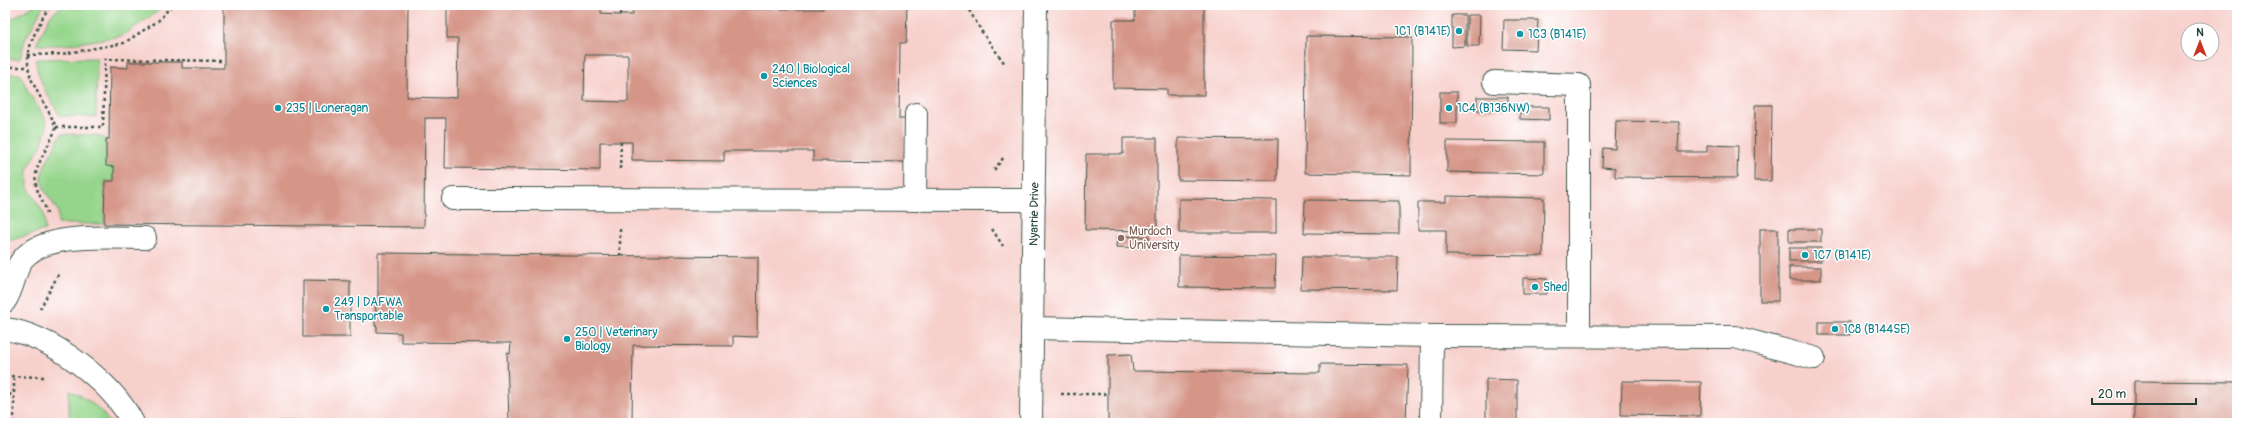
<svg xmlns="http://www.w3.org/2000/svg" width="2242" height="428" font-family="Pangolin,sans-serif">
	<style>
		.built { fill: #f7d0cc; fill-rule: evenodd }
		.green { fill: #95d58b; stroke: #5a8960 }
		.building { fill: #d59587; fill-rule: evenodd }
		.lines { fill: none; stroke-linecap: round; stroke-linejoin: round }
		.minor-casing { stroke: #3e564a; stroke-width: 24 }
		.path { stroke: #3e564a; stroke-width: 2.5; stroke-dasharray: 3 3; stroke-linecap: butt }
		.minor { stroke: #fff; stroke-width: 22 }
		.culture-dot { fill: #0f9aa8; stroke: #fff; stroke-width: 1.5 }
		.education-dot { fill: #8d6e63; stroke: #fff; stroke-width: 1.5 }
		.labels { text-anchor: middle; stroke-width: 3; stroke-linejoin: round; paint-order: stroke }
		.culture-label { font-size: 12px; fill: #0d838f; stroke: #fff; text-anchor: start }
		.street-label { font-size: 12px; fill: #1f3d34; stroke: #fff }
		.education-label { font-size: 12px; fill: #785e54; stroke: #fff; text-anchor: start }
	</style>
	<rect width="100%" height="100%" fill="#fff"/>
	<filter id="ink" filterUnits="userSpaceOnUse"><feTurbulence type="fractalNoise" baseFrequency=".025" numOctaves="2"/><feDisplacementMap in="SourceGraphic" scale="8" xChannelSelector="R" yChannelSelector="G"/><feConvolveMatrix kernelMatrix="1 2 1 2 8 2 1 2 1" color-interpolation-filters="sRGB"/></filter>
	<filter id="wash" filterUnits="userSpaceOnUse"><feTurbulence type="fractalNoise" baseFrequency=".012" numOctaves="4" result="noise"/><feDisplacementMap in="SourceGraphic" scale="16" xChannelSelector="R" yChannelSelector="G"/><feGaussianBlur stdDeviation="0.9" result="paint"/><feColorMatrix in="noise" values="0 0 0 0 0 0 0 0 0 0 0 0 0 0 0 0 0 1.4 0 .05"/><feComposite in="paint" operator="in"/></filter>
	<g filter="url(#wash)">
		<rect width="100%" height="100%" fill="#ede7ca"/>
		<path class="built" d="M5,5H2237V423H5ZM2188,30H2212V54H2188Z"/>
		<g class="green">
			<polygon points="35,5 44,5 25,40 20,59 5,59 5,23"/>
			<polygon points="63,5 164,5 156,13 122,36 65,45 36,45 50,16"/>
			<path d="M97,58L96,117L60,116C51,100 36,79 36,59Z"/>
			<polygon points="5,74 20,74 28,91 45,118 47,127 41,146 28,168 28,187 44,214 45,230 5,242"/>
			<polygon points="61,134 96,135 106,139 106,166 114,167 114,181 105,181 104,224 58,224 58,211 45,191 41,178 44,167"/>
			<path d="M69,390C86,398 99,406 110,423H69Z"/>
		</g>
		<g id="blocks">
			<g class="building">
				<path d="M224,5H408L407,97L446,98L457,97L458,38H447V5H601V14L620,15H632V5H726L725,9H823V5H907L906,43H900L899,119H905V162L813,161V151H724V161L632,160V142H600V170L445,168L446,118H425L424,227L104,224L105,181H114V167L106,166V139H109L110,67L128,68V62H182V68H224ZM585,55H628V102L584,101Z"/>
				<polygon points="1135,5 1204,5 1204,95 1167,95 1167,89 1113,88 1113,20 1135,20"/>
				<polygon points="1452,15 1465,15 1465,46 1452,47"/>
				<polygon points="1467,15 1480,15 1479,46 1467,46"/>
				<polygon points="1504,20 1538,20 1536,50 1503,49"/>
				<polygon points="1306,36 1412,37 1411,175 1305,173"/>
				<rect x="1440" y="92" width="17" height="31"/>
				<rect x="1477" y="97" width="31" height="13"/>
				<polygon points="1755,105 1772,105 1771,181 1754,181"/>
				<polygon points="1520,107 1549,107 1549,120 1520,119"/>
				<polygon points="1616,121 1679,122 1678,152 1707,152 1707,145 1738,146 1737,178 1615,177 1615,168 1602,167 1603,148 1615,149"/>
				<polygon points="1123,138 1157,138 1157,231 1085,230 1086,154 1123,154"/>
				<polygon points="1178,138 1278,139 1277,181 1178,180"/>
				<polygon points="1447,141 1544,142 1544,174 1447,172"/>
				<polygon points="1446,196 1544,198 1543,256 1446,255 1446,230 1418,230 1418,202 1446,202"/>
				<polygon points="1179,199 1276,200 1276,233 1179,233"/>
				<polygon points="1305,200 1399,201 1399,234 1304,233"/>
				<rect x="1760" y="229" width="18" height="72"/>
				<rect x="1789" y="229" width="32" height="13"/>
				<polygon points="1117,236 1149,237 1149,248 1116,247"/>
				<rect x="1789" y="248" width="32" height="13"/>
				<polygon points="378,253 758,257 757,337 733,336 733,346 633,345 632,423 509,423 507,353 510,354 511,343 401,342 401,333 377,332 377,326 375,326 376,303 378,303"/>
				<polygon points="1179,255 1276,256 1275,288 1179,287"/>
				<polygon points="1302,257 1398,257 1397,290 1301,289"/>
				<rect x="1789" y="267" width="32" height="13"/>
				<polygon points="1523,278 1547,279 1547,294 1523,294"/>
				<polygon points="303,280 350,281 350,337 303,337"/>
				<rect x="1819" y="322" width="31" height="13"/>
				<polygon points="1131,354 1133,371 1320,373 1320,364 1408,365 1406,423 1108,423 1108,355"/>
				<polygon points="1486,379 1517,380 1517,423 1486,423"/>
				<polygon points="1622,381 1701,382 1700,416 1621,415"/>
				<polygon points="2134,381 2237,382 2237,423 2134,423"/>
				<polygon points="279,421 361,422 361,423 279,423"/>
			</g>
		</g>
	</g>
	<g filter="url(#ink)">
		<use href="#blocks" fill-opacity="0" stroke="#3e564a" stroke-width="1"/>
		<g class="lines">
			<g class="minor-casing">
				<g id="minor">
					<polyline points="1494,82 1579,85 1579,336"/>
					<polyline points="453,199 1034,200"/>
					<polyline points="915,200 916,114"/>
					<path d="M5,301C13,289 14,275 20,263C39,231 111,238 145,238"/>
					<polyline points="1032,328 1432,336 1735,337 1814,358"/>
					<path d="M5,329C51,335 112,382 133,423"/>
					<polyline points="1031,423 1036,5"/>
					<polyline points="1431,423 1432,336"/>
				</g>
			</g>
			<g class="path">
				<polyline points="215,5 224,8"/>
				<polyline points="966,5 982,32 1005,64"/>
				<polyline points="5,6 8,5"/>
				<polyline points="620,15 620,5"/>
				<polyline points="27,55 62,54 124,43 158,21 172,5"/>
				<polyline points="5,67 26,67"/>
				<polyline points="56,127 103,127 105,59 224,61"/>
				<polyline points="620,169 621,142"/>
				<polyline points="994,170 1004,157"/>
				<path d="M47,214C45,203 38,196 36,185C32,166 51,145 56,127C40,89 15,74 36,31C41,21 44,13 52,5"/>
				<polyline points="992,229 1003,246"/>
				<polyline points="620,256 620,228"/>
				<polyline points="40,309 59,273"/>
				<polyline points="5,376 44,377"/>
				<polyline points="1061,394 1108,394"/>
				<polyline points="5,400 14,390"/>
				<polyline points="14,423 14,375"/>
			</g>
			<use href="#minor" class="minor"/>
		</g>
	</g>
	<g class="culture-dot">
		<circle cx="1459" cy="31" r="4"/>
		<circle cx="1520" cy="34" r="4"/>
		<circle cx="764" cy="76" r="4"/>
		<circle cx="278" cy="108" r="4"/>
		<circle cx="1449" cy="108" r="4"/>
		<circle cx="1805" cy="255" r="4"/>
		<circle cx="1535" cy="287" r="4"/>
		<circle cx="326" cy="309" r="4"/>
		<circle cx="1835" cy="329" r="4"/>
		<circle cx="567" cy="339" r="4"/>
	</g>
	<circle class="education-dot" cx="1121" cy="238" r="4"/>
	<g class="labels">
		<g class="culture-label">
			<text x="1451" y="35" text-anchor="end">1C1 (B141E)</text>
			<text x="1528" y="38">1C3 (B141E)</text>
			<text x="772" y="73">240 | Biological<tspan x="772" dy="14">Sciences</tspan></text>
			<text x="286" y="112">235 | Loneragan</text>
			<text x="1457" y="112">1C4 (B136NW)</text>
			<text x="1813" y="259">1C7 (B141E)</text>
			<text x="1543" y="291">Shed</text>
			<text x="334" y="306">249 | DAFWA<tspan x="334" dy="14">Transportable</tspan></text>
			<text x="1843" y="333">1C8 (B144SE)</text>
			<text x="575" y="336">250 | Veterinary<tspan x="575" dy="14">Biology</tspan></text>
		</g>
		<g class="street-label">
			<text transform="translate(1034 214) rotate(-89)" y="4">Nyarrie Drive</text>
		</g>
		<g class="education-label">
			<text x="1129" y="235">Murdoch<tspan x="1129" dy="14">University</tspan></text>
		</g>
	</g>
	<rect width="2242" height="428" fill="none" stroke="#fff" stroke-width="20"/>
	<g transform="translate(2200 42)"><circle r="19" fill="#ffffff" stroke="#a5b1ae"/>
	<path d="M0-3L7 15L0 10L-7 15Z" fill="#c8321e"/>
	<text y="-6" font-size="11" font-weight="bold" text-anchor="middle" fill="#1f3d34">N</text>
	</g>
	<path d="M2092 398v6h104v-6" fill="none" stroke="#1f3d34" stroke-width="2"/>
	<text x="2098" y="398" font-size="12" fill="#1f3d34" stroke="#ffffff" stroke-width="3" paint-order="stroke">20 m</text>
</svg>
